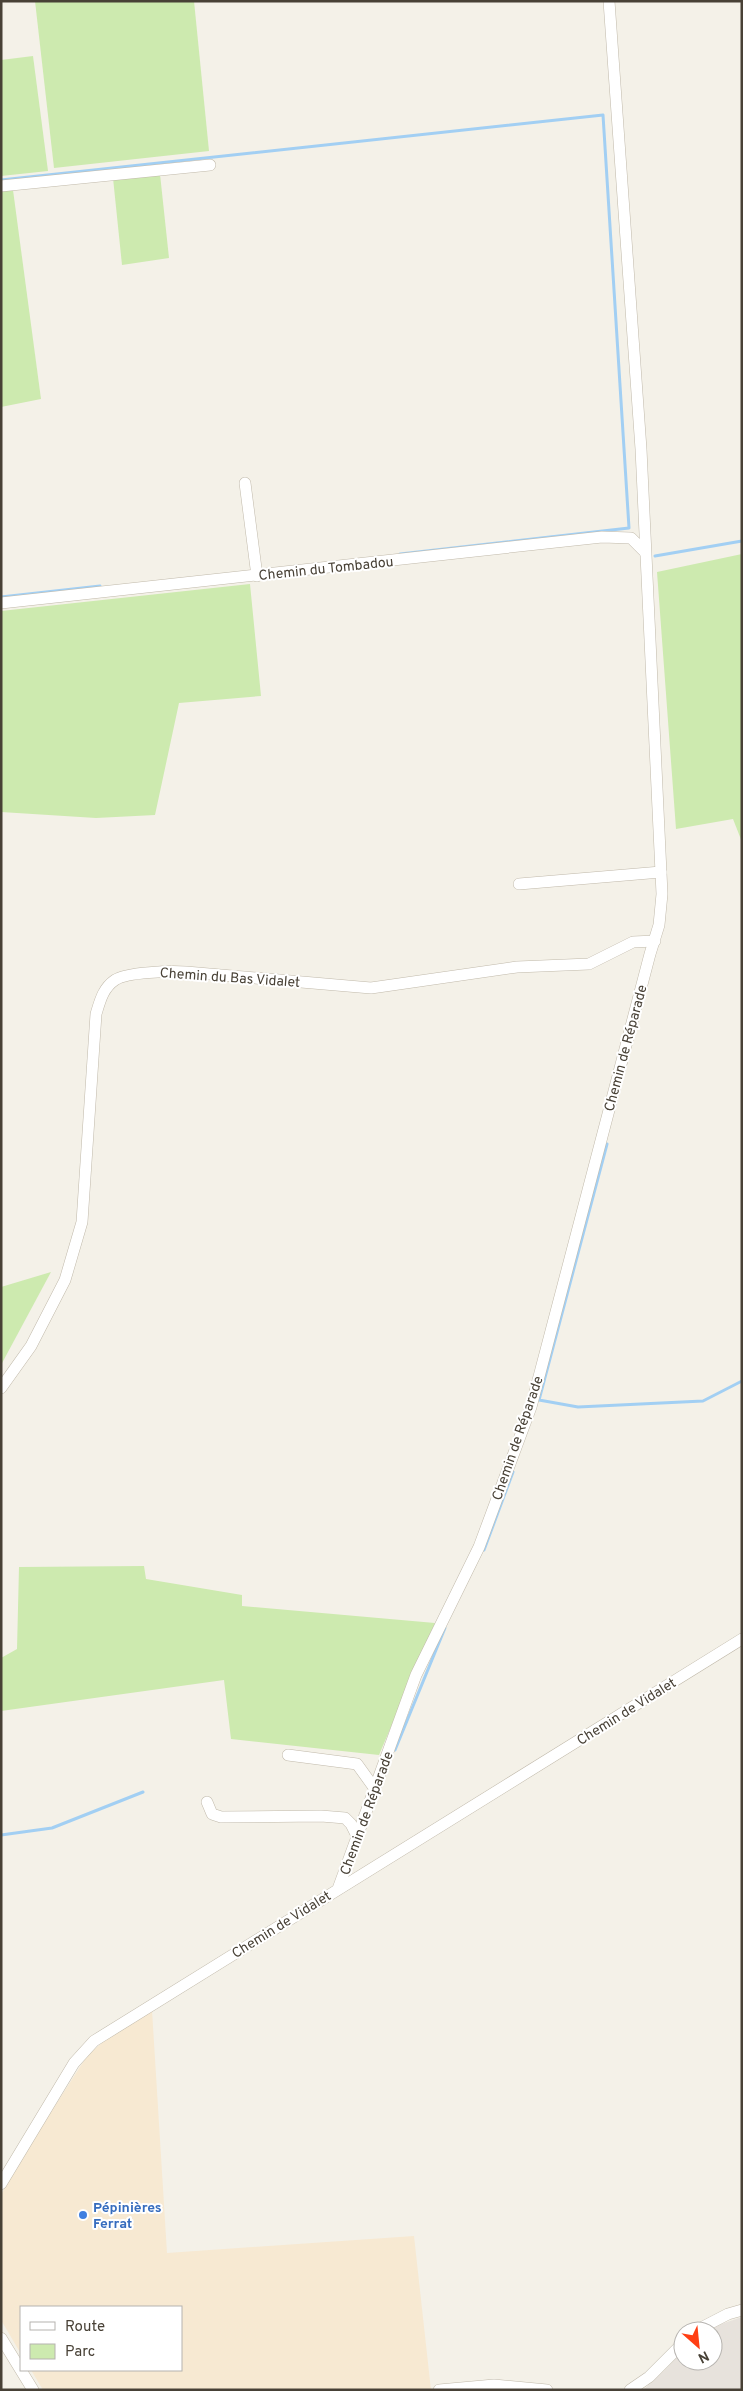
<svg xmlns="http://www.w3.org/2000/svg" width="743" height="2391" font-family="Overpass,sans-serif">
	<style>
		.commercial { fill: #f7e9d2 }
		.industrial { fill: #e7e2dc }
		.green { fill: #cdeaaf }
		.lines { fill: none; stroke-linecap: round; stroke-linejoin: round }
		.stream { stroke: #a2cff3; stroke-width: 3 }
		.minor-casing { stroke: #c0b9aa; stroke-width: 12 }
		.minor { stroke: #fff; stroke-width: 11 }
		.shop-dot { fill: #3f7fe0; stroke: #fff; stroke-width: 2 }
		.labels { text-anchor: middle; stroke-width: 4; stroke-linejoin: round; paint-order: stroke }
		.street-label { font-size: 14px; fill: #484136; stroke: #fff }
		.shop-label { font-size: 14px; font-weight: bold; fill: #366cbe; stroke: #fff; text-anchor: start }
	</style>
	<rect width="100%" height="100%" fill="#f4f1e8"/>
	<polygon class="commercial" points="152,2010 167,2253 414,2236 431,2390 43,2390 31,2370 181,2370 181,2307 21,2307 21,2354 1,2320 1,2195 15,2168 87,2056 105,2040"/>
	<polygon class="industrial" points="742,2317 742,2390 643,2390 664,2371 683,2351 683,2361 713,2361 713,2331 701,2331"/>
	<g class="green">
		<polygon points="35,1 194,1 209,151 54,168"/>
		<polygon points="33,56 48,171 1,176 1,60"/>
		<polygon points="160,174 169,258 122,265 113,178"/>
		<polygon points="13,190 41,399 1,407 1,191"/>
		<polygon points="742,554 742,842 733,819 676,829 657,572"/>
		<polygon points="250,584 261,696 179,703 155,815 96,818 1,812 1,611"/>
		<polygon points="51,1272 1,1365 1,1287"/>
		<polygon points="144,1566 146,1579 242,1595 242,1606 435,1623 379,1755 231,1739 224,1680 1,1711 1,1658 17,1649 19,1567"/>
	</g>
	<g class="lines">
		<g class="stream">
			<polyline points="1,180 603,115 629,528 400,554"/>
			<polyline points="655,556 742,541"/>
			<polyline points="1,597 100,586"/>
			<polyline points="607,1144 539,1400 578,1407 703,1401 742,1381"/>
			<polyline points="484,1550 513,1472"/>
			<polyline points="395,1750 445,1628"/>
			<polyline points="1,1835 52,1828 143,1792"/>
		</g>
		<g class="minor-casing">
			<g id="minor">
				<polyline points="1,186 210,165"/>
				<polyline points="245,483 257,576"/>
				<polyline points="1,603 602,537 631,538 645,552"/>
				<polyline points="519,884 661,872"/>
				<path d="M1,1388L31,1346L65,1280L82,1222L96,1014C100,1001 103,988 115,980C127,972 170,971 186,972L371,988L517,967L589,964L633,942L655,941"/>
				<polyline points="288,1755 357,1764 375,1789"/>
				<polyline points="207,1802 212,1814 221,1817 321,1816 345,1818 351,1824 357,1836"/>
				<polyline points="338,1889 416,1675 479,1547 531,1407 650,954 659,925 662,894 641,449 609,1"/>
				<polyline points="1,2184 74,2063 94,2041 742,1639"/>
				<polyline points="695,2331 728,2314 742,2310"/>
				<polyline points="1,2338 33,2390"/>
				<polyline points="439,2390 494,2385 547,2390"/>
				<polyline points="630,2390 649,2377 683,2343"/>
			</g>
		</g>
		<use href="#minor" class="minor"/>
	</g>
	<circle class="shop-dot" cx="83" cy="2215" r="5"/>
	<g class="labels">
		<g class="street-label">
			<text transform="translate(326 568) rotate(-6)" y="5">Chemin du Tombadou</text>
			<text transform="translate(230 977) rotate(4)" y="5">Chemin du Bas Vidalet</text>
			<text transform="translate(625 1048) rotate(-75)" y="5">Chemin de Réparade</text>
			<text transform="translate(517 1438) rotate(-71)" y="5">Chemin de Réparade</text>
			<text transform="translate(626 1711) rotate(-32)" y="5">Chemin de Vidalet</text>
			<text transform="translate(366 1813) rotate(-70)" y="5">Chemin de Réparade</text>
			<text transform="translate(281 1924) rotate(-32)" y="5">Chemin de Vidalet</text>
		</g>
		<g class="shop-label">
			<text x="93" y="2212">Pépinières<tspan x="93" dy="16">Ferrat</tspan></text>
		</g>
	</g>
	<rect width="743" height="2391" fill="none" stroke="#484136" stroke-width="5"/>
	<rect x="20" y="2306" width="162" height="65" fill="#ffffff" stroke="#b6b3af"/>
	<rect x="30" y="2322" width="25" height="8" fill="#ffffff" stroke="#b6b3af"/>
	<text x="65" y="2331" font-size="15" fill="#484136">Route</text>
	<rect x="30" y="2344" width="25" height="15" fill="#cdeaaf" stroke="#b6b3af"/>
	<text x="65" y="2356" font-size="15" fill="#484136">Parc</text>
	<g transform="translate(698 2346) rotate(153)"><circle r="24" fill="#ffffff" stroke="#b6b3af"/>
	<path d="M0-4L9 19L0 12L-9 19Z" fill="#ff3f14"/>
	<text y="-8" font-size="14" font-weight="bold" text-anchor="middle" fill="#484136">N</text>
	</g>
</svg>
